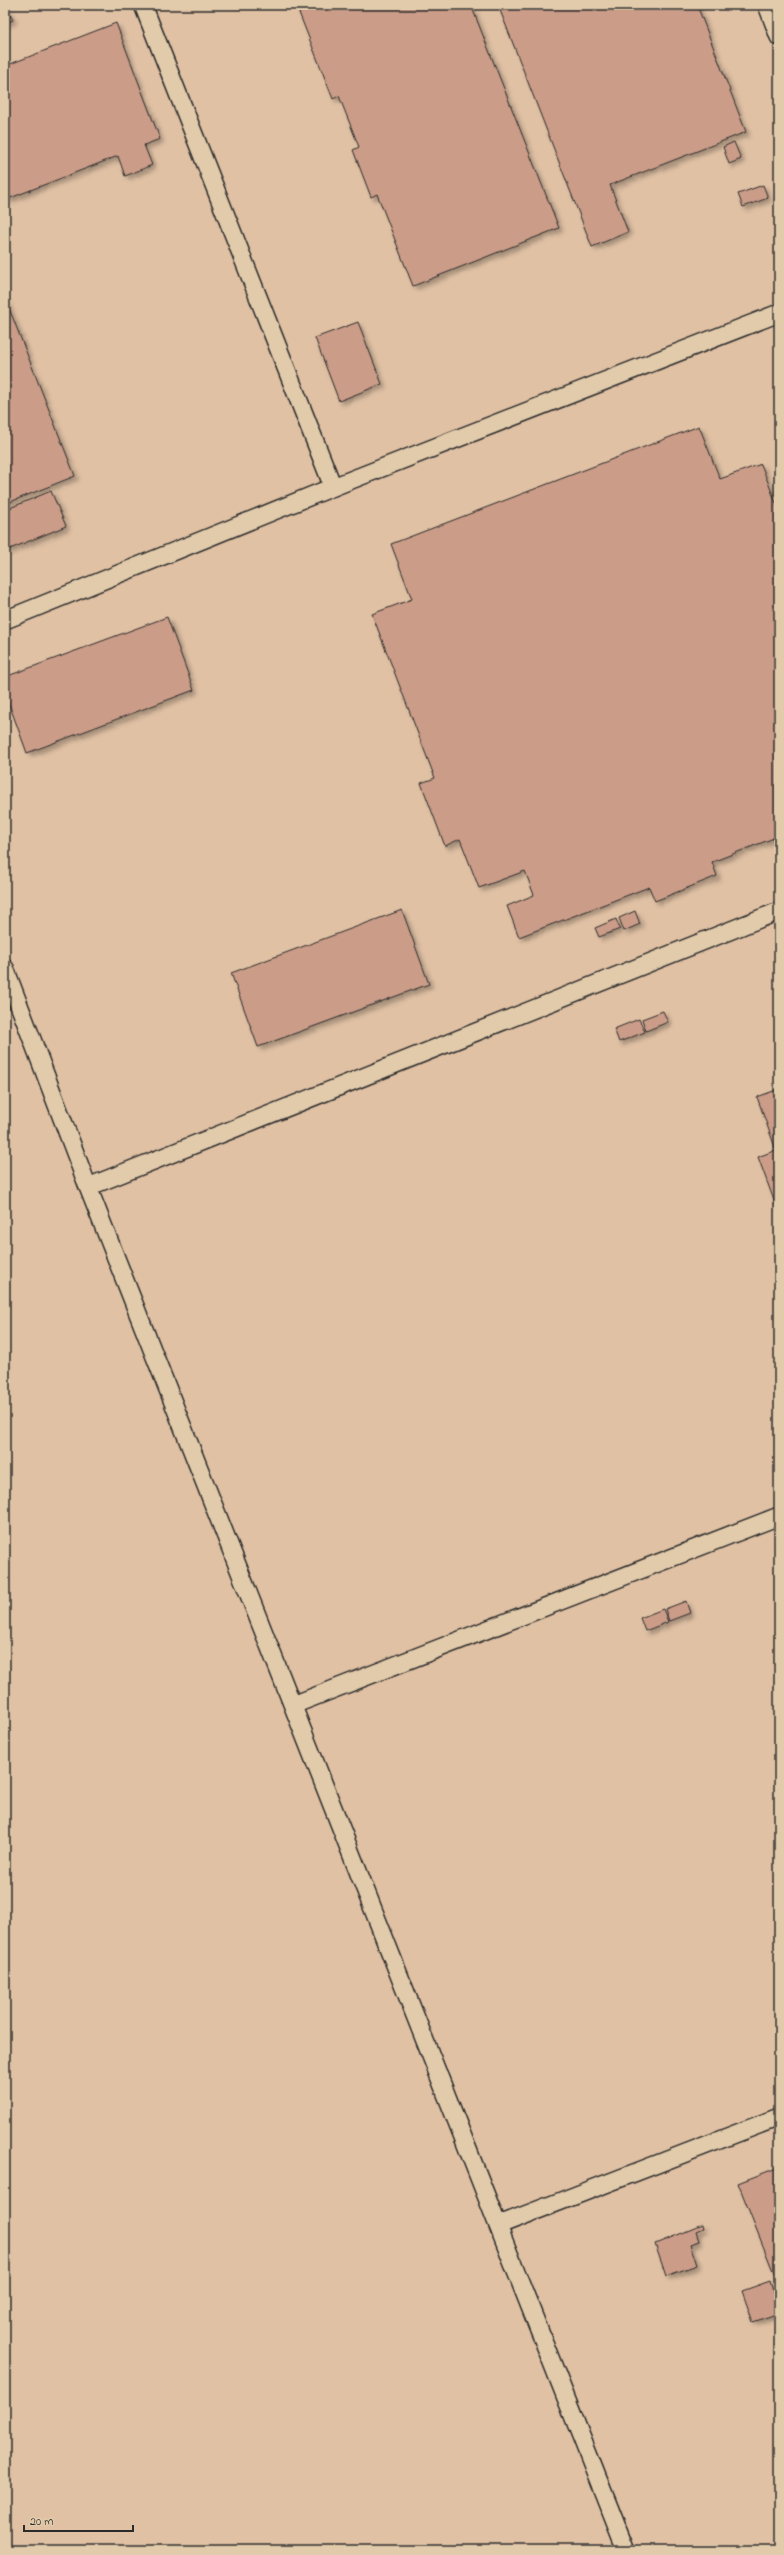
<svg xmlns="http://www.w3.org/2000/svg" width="784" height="2555" font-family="'Indie Flower',sans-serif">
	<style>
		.building { fill: #cb9c88; stroke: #2b2b2b; filter: url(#shadow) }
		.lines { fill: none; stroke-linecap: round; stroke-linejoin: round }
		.lane-casing { stroke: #2b2b2b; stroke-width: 20 }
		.lane { stroke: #e2cbab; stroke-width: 17 }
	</style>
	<defs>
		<filter id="shadow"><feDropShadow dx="3.5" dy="3.5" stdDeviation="2" flood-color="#0004"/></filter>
	</defs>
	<rect width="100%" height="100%" fill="#e0c1a4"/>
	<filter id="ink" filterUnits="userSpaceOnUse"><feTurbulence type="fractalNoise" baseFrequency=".025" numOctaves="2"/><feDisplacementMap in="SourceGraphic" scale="8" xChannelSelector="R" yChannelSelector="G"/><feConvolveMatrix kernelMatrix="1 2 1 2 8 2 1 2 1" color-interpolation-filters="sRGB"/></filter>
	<g filter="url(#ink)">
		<g class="building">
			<polygon points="5,5 13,20 5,23"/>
			<polygon points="296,5 471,5 559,228 413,286 377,194 371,197 353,150 359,147 339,96 333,99"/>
			<polygon points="498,5 697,5 746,132 610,185 628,232 592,247"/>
			<polygon points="116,23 160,139 144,145 152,165 125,176 118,156 5,200 5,66"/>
			<polygon points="734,142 741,159 729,164 723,147"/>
			<polygon points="763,185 768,198 743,207 738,194"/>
			<polygon points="5,298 75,476 5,504"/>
			<polygon points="358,322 382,384 339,401 315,338"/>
			<polygon points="699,426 720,479 761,464 779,511 779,836 712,862 717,876 655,901 649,887 519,937 507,906 534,895 525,871 479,888 460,839 445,846 421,783 435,778 372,614 412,599 391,544"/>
			<polygon points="51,491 66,526 5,551 5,510"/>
			<polygon points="167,617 194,690 27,753 5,693 5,677"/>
			<polygon points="402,910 429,984 258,1047 231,973"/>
			<polygon points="635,911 640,924 624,931 619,918"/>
			<polygon points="616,919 620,929 599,937 595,928"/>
			<polygon points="663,1011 668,1022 646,1031 642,1019"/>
			<polygon points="639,1019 645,1032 619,1042 614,1029"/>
			<polygon points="779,1089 779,1214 758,1157 776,1150 757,1097"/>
			<polygon points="686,1601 690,1613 669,1621 665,1609"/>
			<polygon points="663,1609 668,1622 645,1631 640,1618"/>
			<polygon points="779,2167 779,2286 738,2183"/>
			<polygon points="702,2225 703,2229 696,2232 699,2241 690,2244 697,2265 666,2276 655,2244"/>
			<polygon points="770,2281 779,2313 753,2322 742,2291"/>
		</g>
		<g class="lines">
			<g class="lane-casing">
				<g id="lane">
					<polyline points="143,5 333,487"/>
					<polyline points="767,5 779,37"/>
					<polyline points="5,620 333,487 779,313"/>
					<polyline points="5,968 88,1187 626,2550"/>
					<polyline points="88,1187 779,911"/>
					<polyline points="293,1705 779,1516"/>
					<polyline points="499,2225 779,2117"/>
				</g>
			</g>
			<use href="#lane" class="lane"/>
		</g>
	</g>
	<rect width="784" height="2555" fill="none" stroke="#e2cbab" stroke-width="20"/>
	<rect x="10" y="10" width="764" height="2535" fill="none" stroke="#2b2b2b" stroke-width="1.5" filter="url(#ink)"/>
	<path d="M24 2525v6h109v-6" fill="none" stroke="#2b2b2b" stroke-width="2"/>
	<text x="30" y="2525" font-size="12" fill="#2b2b2b" stroke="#e2cbab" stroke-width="3" paint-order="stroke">20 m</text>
</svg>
